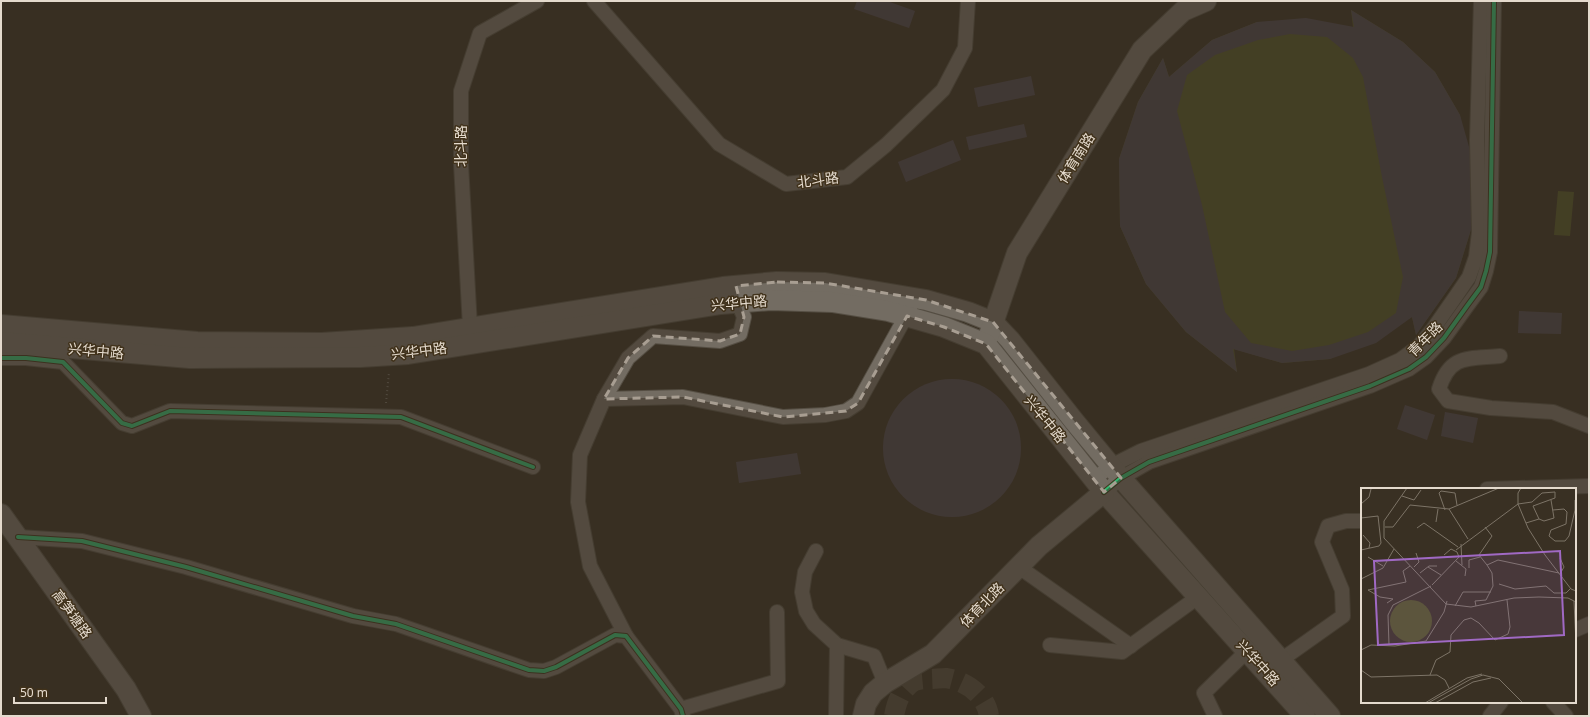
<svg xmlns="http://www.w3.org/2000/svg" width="1590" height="717" font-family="'Noto Sans','Noto Sans SC',sans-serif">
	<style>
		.green { fill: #515226 }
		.building { fill: #4b434b; fill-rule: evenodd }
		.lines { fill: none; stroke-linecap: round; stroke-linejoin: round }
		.secondary-tunnel { stroke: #534a3c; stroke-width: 20; stroke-dasharray: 20 10; stroke-linecap: butt }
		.street-casing { stroke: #554e43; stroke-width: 16 }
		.secondary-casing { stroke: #554e43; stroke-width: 22 }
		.path { stroke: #6d675e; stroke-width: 2; stroke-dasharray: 1 3; stroke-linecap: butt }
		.street { stroke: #736c62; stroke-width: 14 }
		.secondary { stroke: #736c62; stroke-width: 20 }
		.cycleway-casing { stroke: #41321b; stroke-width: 6 }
		.cycleway { stroke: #33b770; stroke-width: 4 }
		.marked { fill: none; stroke: #a89e92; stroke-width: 3; stroke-dasharray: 8 5; stroke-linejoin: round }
		.labels { text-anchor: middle; stroke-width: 3; stroke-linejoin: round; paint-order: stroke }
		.street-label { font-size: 14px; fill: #e4dacd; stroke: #41321b }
		.inset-road { fill: none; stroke: #7d7467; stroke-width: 1 }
		.view { fill: #a069c4; fill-opacity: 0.15; stroke: #a069c4; stroke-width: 2 }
		.inset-edge { fill: none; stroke: #e4dacd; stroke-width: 2 }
	</style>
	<rect width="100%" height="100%" fill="#393023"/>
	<g class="green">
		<polygon points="1351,10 1403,42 1435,72 1460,115 1474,220 1456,278 1416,335 1412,317 1330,359 1282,363 1234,349 1237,372 1186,332 1146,284 1120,226 1119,159 1138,102 1163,58 1169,77 1212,40 1257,22 1353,27"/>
		<polygon points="1558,191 1574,192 1570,236 1554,235"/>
	</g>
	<g class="building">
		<polygon points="857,1 887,1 915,11 909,28 854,9"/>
		<path d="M1351,10L1403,42L1435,72L1460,115L1475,168L1474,220L1456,278L1416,335L1412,317L1376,343L1330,359L1282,363L1233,349L1237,372L1186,332L1146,284L1120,226L1119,159L1138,102L1163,58L1169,77L1212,40L1257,22L1306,18L1354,27ZM1290,34L1327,37L1353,58L1363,77L1382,177L1403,277L1396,313L1368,332L1329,345L1292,351L1251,343L1225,312L1202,205L1177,111L1187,75L1215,55L1258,40Z"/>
		<polygon points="1031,76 1035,95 978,107 974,88"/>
		<polygon points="1024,124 1027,137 969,150 966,137"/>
		<polygon points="953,140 961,160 906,182 898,162"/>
		<polygon points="1519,311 1562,313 1561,334 1518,333"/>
		<circle cx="952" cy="448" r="69"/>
		<polygon points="1405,405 1435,415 1427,440 1397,429"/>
		<polygon points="1445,412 1478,418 1473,443 1441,436"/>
		<polygon points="797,453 801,474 739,483 736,462"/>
	</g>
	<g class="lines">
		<path class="secondary-tunnel" d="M894,716C896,705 899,694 908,686C914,679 922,679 931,679C935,679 941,678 946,678C966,681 986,695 989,716"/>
		<g class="street-casing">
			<g id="street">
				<polyline points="594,1 719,144 786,184 847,177 886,145 943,90 965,48 968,1"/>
				<polyline points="470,327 461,164 461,91 480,33 537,1"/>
				<path d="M1500,356C1468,359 1450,354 1439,389L1448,401L1491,408L1553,412L1589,426"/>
				<polyline points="1,358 26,358 63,362 122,423 132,426 170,411 401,417 533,467"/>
				<polyline points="604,399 683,397 783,417 825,415 846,411 858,403 910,309"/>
				<polyline points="1094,479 1111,466 1141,451 1369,374 1400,360 1418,347 1433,329 1456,296 1469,277 1476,257 1479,232 1477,140 1481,1"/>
				<polyline points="1487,489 1589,486"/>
				<polyline points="1104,492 1121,478 1149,462 1370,386 1409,369 1426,357 1444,338 1467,306 1481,287 1486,271 1490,252 1494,1"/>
				<polyline points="18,537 82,541 186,567 353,616 396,624 529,670 544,671 556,667 615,635 626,636 681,709 683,716"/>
				<polyline points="816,551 805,572 802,592 806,611 814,624 837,645 874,656 885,683"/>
				<polyline points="1019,567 1131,646"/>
				<polyline points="1575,630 1589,624"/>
				<polyline points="626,636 590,566 578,502 580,455 604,399 628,358 653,336 720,341 740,334 744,317 738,303 737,295"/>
				<polyline points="1050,645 1122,652 1198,597"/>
				<polyline points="1281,660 1343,616 1342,590 1322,542 1328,526 1346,521 1362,521"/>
				<polyline points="1553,702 1566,716"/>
				<polyline points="681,709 778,681 777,612"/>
				<polyline points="836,716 837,645"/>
				<polyline points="1215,716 1204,693 1247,651"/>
				<polyline points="1490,716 1501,702"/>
			</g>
		</g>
		<g class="secondary-casing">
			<g id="secondary">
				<polyline points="1,325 197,342 322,343 413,337 723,287 777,282 825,283 926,300 968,312 993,322 1010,340 1074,421 1121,478 1330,716"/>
				<polyline points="989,335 1017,253 1142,50 1183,11 1206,1"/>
				<polyline points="1,342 190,358 360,357 408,354 721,304 771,300 832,302 888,311 944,327 986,344 1104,492 1305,716"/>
				<polyline points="1,514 126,689 141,716"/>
				<polyline points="863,716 866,704 873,693 885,683 933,654 1039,546 1104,492"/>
			</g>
		</g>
		<polyline class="path" points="386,403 389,372"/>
		<use href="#street" class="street"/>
		<use href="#secondary" class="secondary"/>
		<g class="cycleway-casing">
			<g id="cycleway">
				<polyline points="1,358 26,358 63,362 122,423 132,426 170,411 401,417 533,467"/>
				<polyline points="1104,492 1121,478 1149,462 1370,386 1409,369 1426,357 1444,338 1467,306 1481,287 1486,271 1490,252 1494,1"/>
				<polyline points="18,537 82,541 186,567 353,616 396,624 529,670 544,671 556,667 615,635 626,636 681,709 683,716"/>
			</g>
		</g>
		<use href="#cycleway" class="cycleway"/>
	</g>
	<path d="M0 0H1590V717H0ZM777,282L825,283L926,300L993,322L1121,478L1104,492L986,344L944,327L907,316L858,403L846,411L783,417L683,397L604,399L628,358L653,336L720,341L740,334L744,317L736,286Z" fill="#393023" fill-opacity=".55" fill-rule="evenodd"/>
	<path class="marked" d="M777,282L825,283L926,300L993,322L1121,478L1104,492L986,344L944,327L907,316L858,403L846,411L783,417L683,397L604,399L628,358L653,336L720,341L740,334L744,317L736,286Z"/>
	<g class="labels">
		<g class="street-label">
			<text transform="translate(461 146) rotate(-90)" y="5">北斗路</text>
			<text transform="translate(1076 158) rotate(-58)" y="5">体育南路</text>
			<text transform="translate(818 180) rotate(-7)" y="5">北斗路</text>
			<text transform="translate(739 303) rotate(-5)" y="5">兴华中路</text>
			<text transform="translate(1425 339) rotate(-45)" y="5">青年路</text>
			<text transform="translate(96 351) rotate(5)" y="5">兴华中路</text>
			<text transform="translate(419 351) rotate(-7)" y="5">兴华中路</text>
			<text transform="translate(1045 419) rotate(51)" y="5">兴华中路</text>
			<text transform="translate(982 605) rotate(-46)" y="5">体育北路</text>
			<text transform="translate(72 614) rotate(54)" y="5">高笋塘路</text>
			<text transform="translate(1258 663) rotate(48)" y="5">兴华中路</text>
		</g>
	</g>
	<g transform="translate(1361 488)">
		<rect width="215" height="215" fill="#393023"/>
		<path d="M29 133a21 21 0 1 1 42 0a21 21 0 1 1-42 0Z" fill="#515226"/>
		<path class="inset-road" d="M46,0L23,33V50L85,116L110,119L153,110L178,109L207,110L215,114M41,8L53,12L60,2M190,12L193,30L183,33L178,31L172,18L194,10V4L181,5L171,14L157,16L167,40L184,67L210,101L215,103M0,16L8,9L10,1M84,22L78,5L80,3L94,5L96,17M192,22L203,21L206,24L205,36L190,42L188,48L194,53H204L208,48L214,22V12M0,30L17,28L20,55L18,58L0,62M75,34L77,21M165,35L178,31M24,39H32L49,17L88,21M124,39L131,48L118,67L126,77L137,72L198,85M56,40L63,35L97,59M2,47L9,55L8,60M107,51L88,21L138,0M100,56L101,77M95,62L157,16V5L160,0M7,69L22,78M95,73L105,81L104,88M53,79L58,74L55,65M67,79L80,87M108,80V72L119,69M59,85L68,78H76M199,86L203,79L199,70M0,91L22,80L33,61M138,96L154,101L185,98L193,105H205L210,100M71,97L98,69L96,64L90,61L83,67M213,113L215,156M26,115L32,111L19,109L7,102L45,94L42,83L49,78M94,118L102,104H130M115,118L114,113L125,112L132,98L131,85L126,77M28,157L27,127L32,117L70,98M0,162L10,157L34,158L65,153L83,124L86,113M0,182L10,189L76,187L84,192L88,200M69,187L75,172L89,164L90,147L103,132L110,130L118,135L134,152L147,146L149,139L146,112M64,215L106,190L121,186M67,215L110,191L122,187L138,191L162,215M74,215L112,194L130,190"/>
		<path class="view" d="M199,63L203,147L17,157L13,73Z"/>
		<rect width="215" height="215" class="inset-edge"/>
	</g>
	<rect width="1590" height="717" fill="none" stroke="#e4dacd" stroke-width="4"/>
	<path d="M14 697v6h92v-6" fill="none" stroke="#e4dacd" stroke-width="2"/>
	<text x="20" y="697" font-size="12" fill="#e4dacd" stroke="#41321b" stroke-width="3" paint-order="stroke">50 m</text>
</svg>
